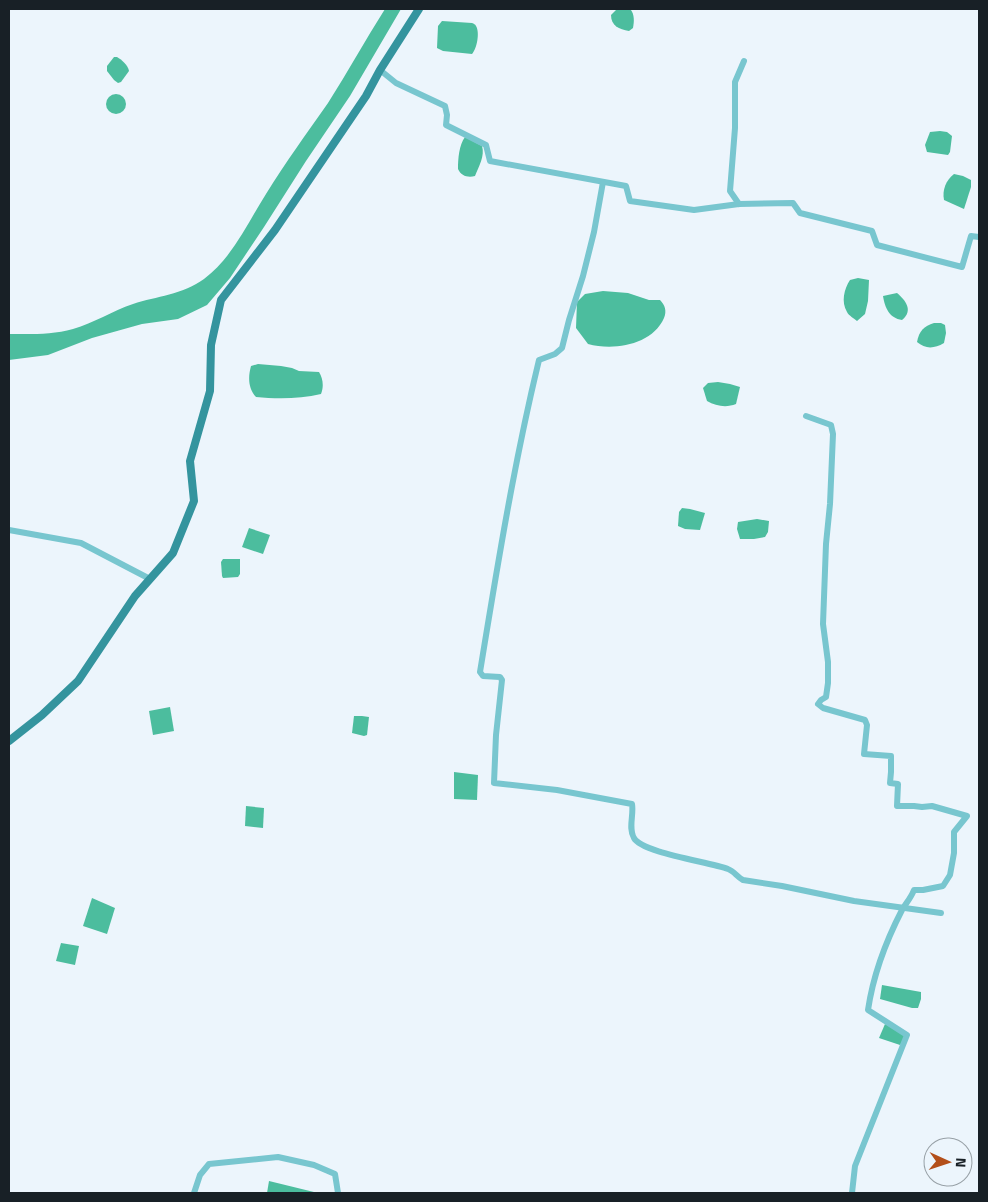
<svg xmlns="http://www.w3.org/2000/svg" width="988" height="1202" font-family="'Titillium Web',sans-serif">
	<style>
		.water { fill: #4cbd9e }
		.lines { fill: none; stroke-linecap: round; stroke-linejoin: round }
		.minor { stroke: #78c6cf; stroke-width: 6 }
		.major { stroke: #34949e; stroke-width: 8 }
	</style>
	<rect width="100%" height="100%" fill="#ecf5fc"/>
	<g class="water">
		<path d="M385,9H401L350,96L306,161L264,227L230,278L207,305L178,319L142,324L92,338L48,355L9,360V334C30,334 52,335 73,329C94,323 112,311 133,304C157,296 182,295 204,279C233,257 247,224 266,194C285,163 307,133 328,103C348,72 365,40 385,9Z"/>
		<path d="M617,9H630C635,14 634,22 633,28L629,31C619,29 611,26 611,15Z"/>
		<path d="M442,21L472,23C474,24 475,24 476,26C480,32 477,49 472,54L443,51L437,48L438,26Z"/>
		<path d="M114,57H117C122,60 128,65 129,71L121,82L118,83L114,80L107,71V66Z"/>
		<circle cx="116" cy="104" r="10"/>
		<polygon points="940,131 947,132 952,136 950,152 948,155 927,152 925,145 930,132"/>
		<path d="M465,137L482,146C485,156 479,166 475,176C468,178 461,176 458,169C458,159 459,145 465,137Z"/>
		<path d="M954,174L963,176L971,180V187L964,209L944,200C942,190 946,180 954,174Z"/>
		<path d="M858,278L869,280L868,301L865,314L857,321C854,318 849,316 847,312C841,302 844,289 850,280Z"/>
		<path d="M603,291L628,293L649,300H660C665,305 667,311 664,318C652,345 614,351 588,344L576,328L577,302L585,294Z"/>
		<path d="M897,293C905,300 914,310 902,320C889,318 885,308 883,296Z"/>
		<path d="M934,323H941L945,325L946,333L944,343C934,349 925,349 917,342C919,331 924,326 934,323Z"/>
		<path d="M258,364L281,366L292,368L299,371L319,372C323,378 324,387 321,394C300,399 277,399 256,397C248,388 248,377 251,366Z"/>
		<path d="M718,382L730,384L740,387L736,404C726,408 716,406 707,401L703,388L708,383Z"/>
		<polygon points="682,508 690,509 705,513 700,530 685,529 678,526 679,512"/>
		<polygon points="757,519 769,521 768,532 765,537 754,539 740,539 737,529 738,522"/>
		<polygon points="249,528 270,535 263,554 242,547"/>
		<polygon points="223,559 240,559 240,574 238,577 223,578 222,576 221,562"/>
		<polygon points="170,707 174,731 153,735 149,711"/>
		<polygon points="354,716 362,716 369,717 367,735 364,736 352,733"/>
		<polygon points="454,772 478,775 477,800 454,799"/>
		<polygon points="246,806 264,808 263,828 245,826"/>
		<polygon points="92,898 115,908 107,934 83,926"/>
		<polygon points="61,943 79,946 75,965 56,961"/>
		<polygon points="882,985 921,992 921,999 918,1008 912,1008 880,999"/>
		<polygon points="885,1024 907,1035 900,1045 879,1038"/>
		<polygon points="269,1181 318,1193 267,1193"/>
	</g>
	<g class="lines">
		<g class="minor">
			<polyline points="380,70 396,83 445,106 447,115 446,125 486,145 490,161 626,186 630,201 694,210 739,204 793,203 800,213 872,231 877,245 962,267 971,236 979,237"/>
			<path d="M603,182L594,232L583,276L569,320L562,348L555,354L539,360C514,463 497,568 480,672L483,676L500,677L502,680L496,735L494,783L557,790L632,804C634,815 628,828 634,838C642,853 710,862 728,869C734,871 737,877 743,880L782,886L854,901L941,913"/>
			<polyline points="739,204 730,191 735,128 735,82 744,61"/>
			<path d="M806,416L831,425L833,434L830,504L826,544L823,624L828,662V683L826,697L821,700L818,704L823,708L865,720L867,725L864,754L891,756V772L890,783L898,784L897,806H914L922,807L932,806L967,816L954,832V853L950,875L943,886L923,890H914C911,898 906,903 902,910C886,941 873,976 868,1010L907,1035L855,1166L852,1193"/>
			<polyline points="9,530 81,543 150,579"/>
			<polyline points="194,1193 200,1175 209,1164 278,1157 314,1165 335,1174 338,1193"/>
		</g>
		<polyline class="major" points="9,741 42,715 78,681 135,596 173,553 194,501 190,461 210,391 211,345 221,300 275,230 366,96 380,70 419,9"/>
	</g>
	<rect width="988" height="1202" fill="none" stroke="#182026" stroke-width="20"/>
	<g transform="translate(948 1162) rotate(93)"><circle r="24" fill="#ecf5fc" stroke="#97a0a6"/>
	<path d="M0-4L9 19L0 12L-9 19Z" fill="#b34f1a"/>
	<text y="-8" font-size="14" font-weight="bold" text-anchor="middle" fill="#182026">N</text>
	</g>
</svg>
